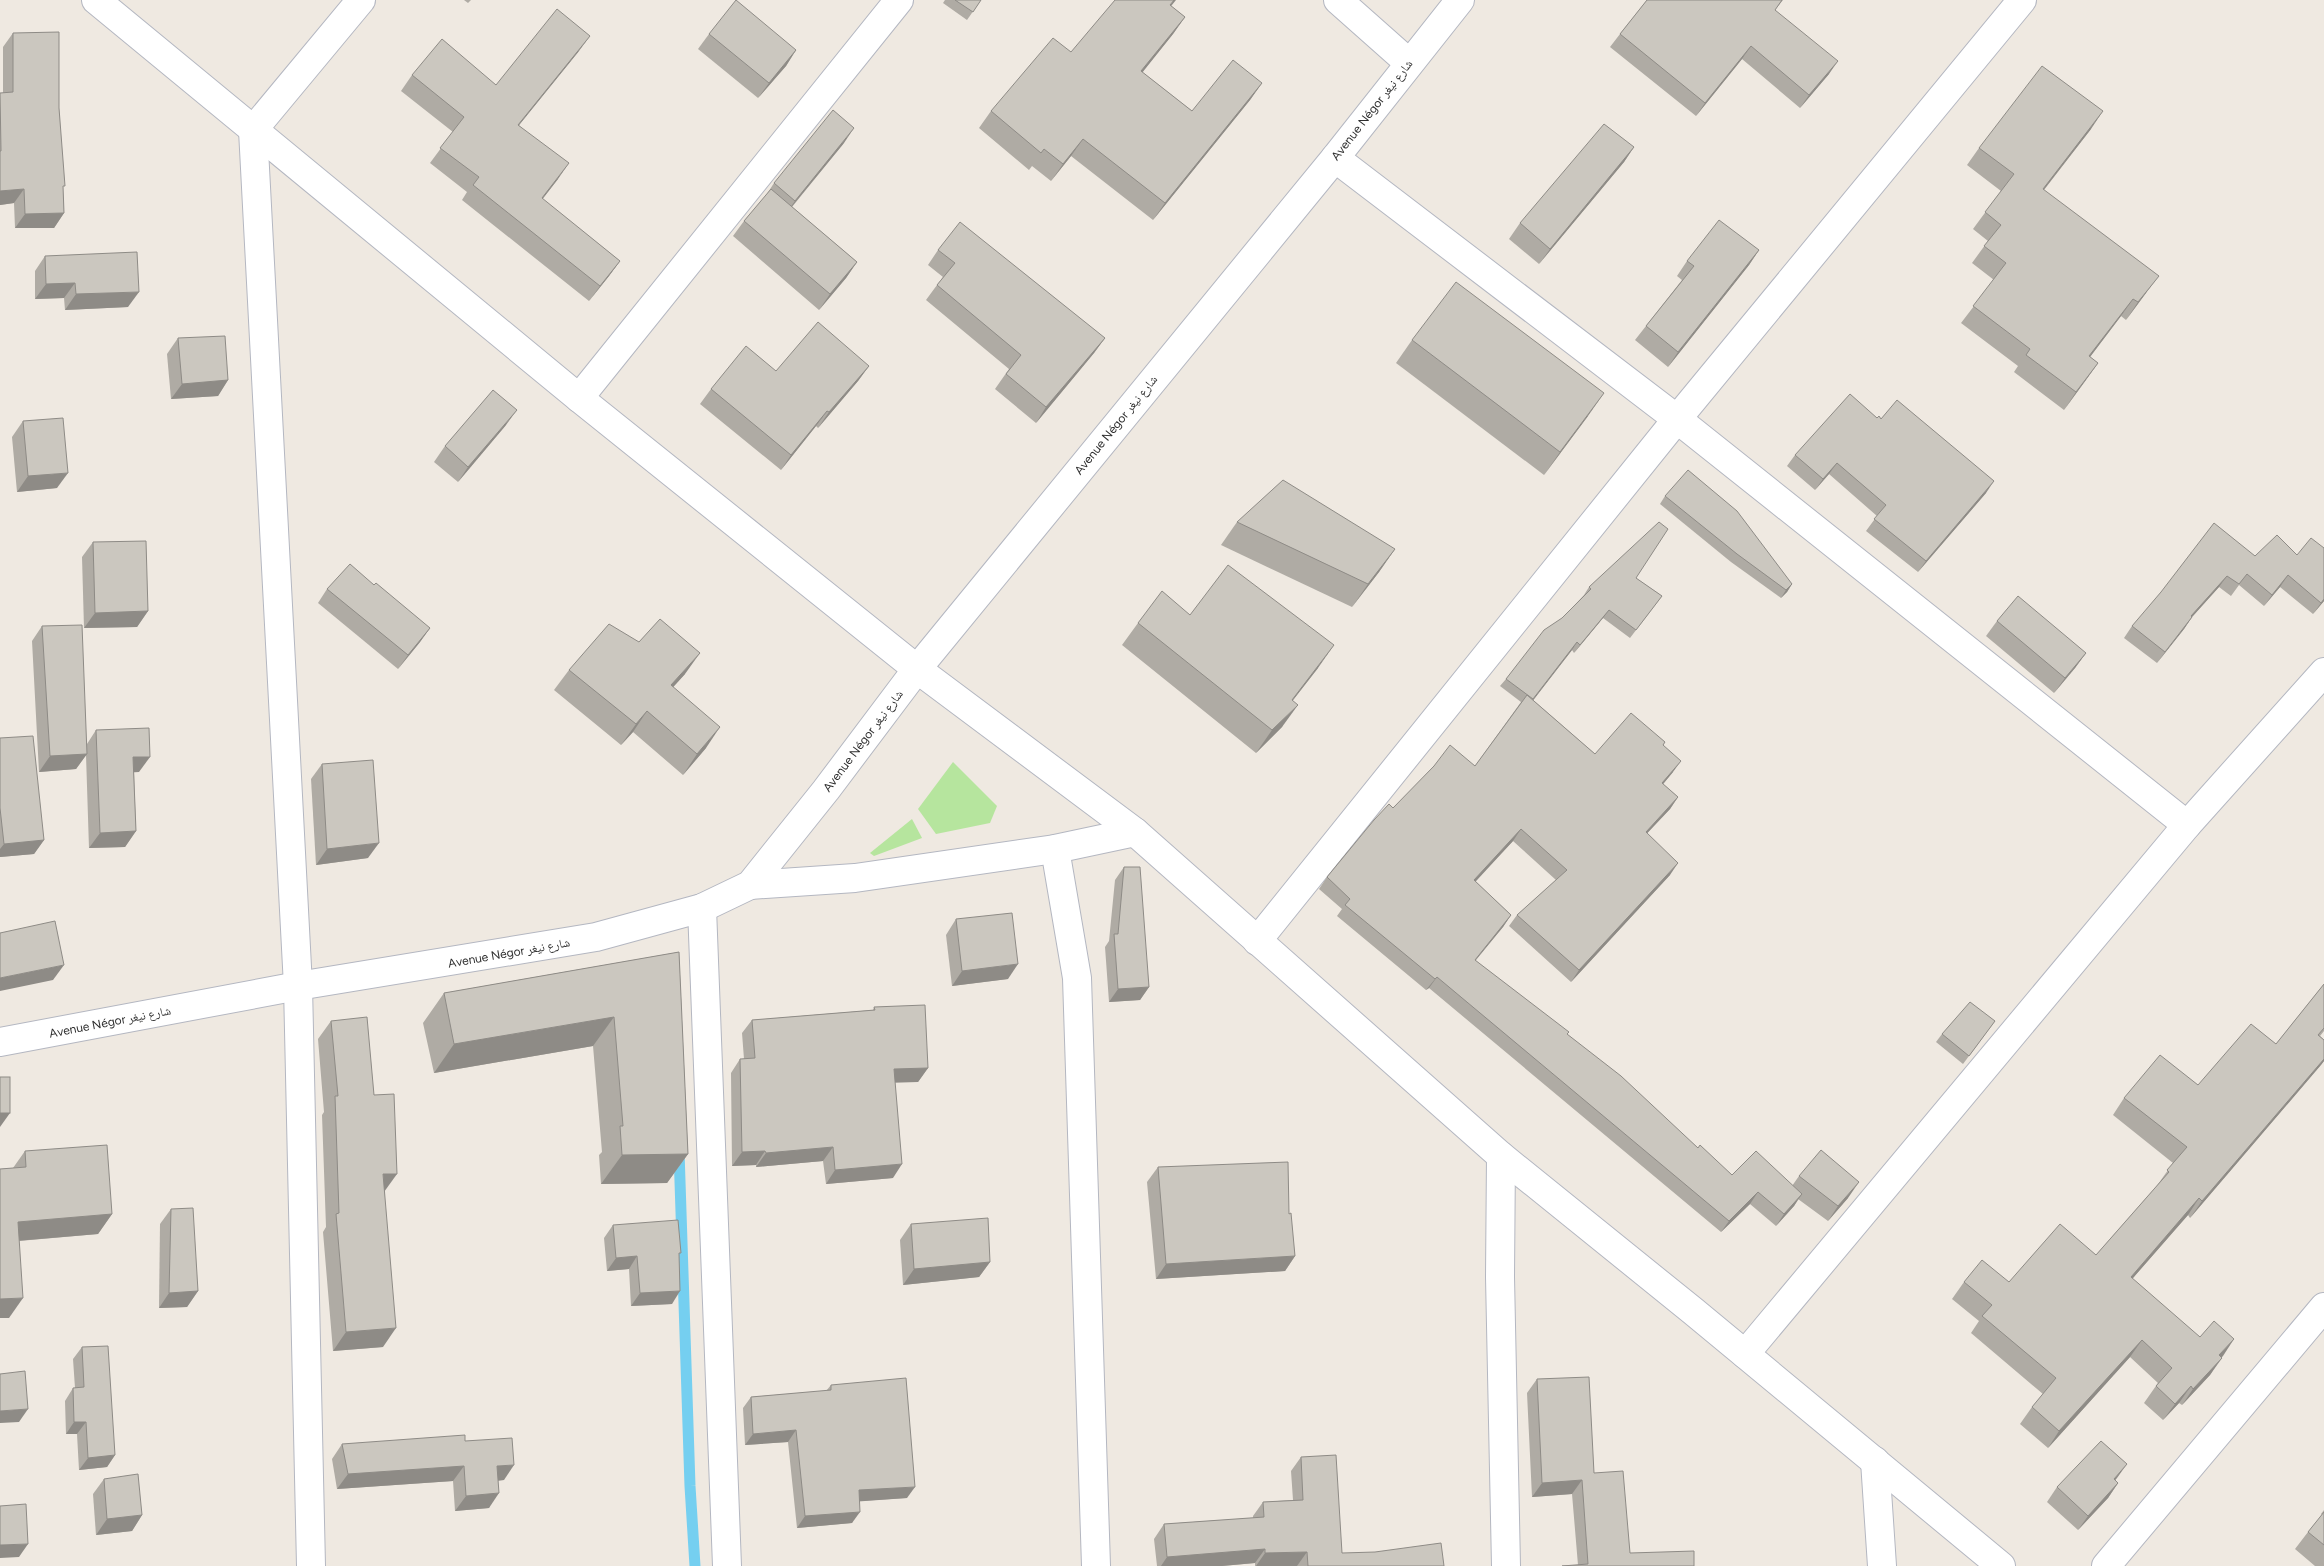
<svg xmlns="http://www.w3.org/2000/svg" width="2324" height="1566" font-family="Figtree,'Noto Naskh Arabic',sans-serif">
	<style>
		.green { fill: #b6e59e }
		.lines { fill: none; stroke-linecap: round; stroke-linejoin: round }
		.stream { stroke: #75cff0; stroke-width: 11 }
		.street-casing { stroke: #b4b7c1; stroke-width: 30 }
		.secondary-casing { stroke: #b4b7c1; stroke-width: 30 }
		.street { stroke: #fff; stroke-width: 28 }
		.secondary { stroke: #fff; stroke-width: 28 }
		.wall { fill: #afaba4 }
		.shaded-wall { fill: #8e8b86 }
		.building { fill: #cbc7bf; stroke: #8e8b86 }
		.labels { text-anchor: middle; stroke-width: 5; stroke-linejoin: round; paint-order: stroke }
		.street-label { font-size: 12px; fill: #2e2e2e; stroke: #fff }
	</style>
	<rect width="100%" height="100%" fill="#efe9e1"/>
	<g class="green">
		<polygon points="953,762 997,806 990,823 936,834 918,809"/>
		<polygon points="912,819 922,838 874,856 870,853"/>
	</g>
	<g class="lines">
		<polyline class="stream" points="679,1151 690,1486 695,1566"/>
		<g class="street-casing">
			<g id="street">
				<polyline points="1338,0 1409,63"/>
				<polyline points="1335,158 1677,419 2187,825"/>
				<polyline points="579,398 899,0"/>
				<polyline points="1055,849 1077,978 1096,1566"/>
				<polyline points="702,908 727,1566"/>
				<polyline points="1257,941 1677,419 2022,0"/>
				<polyline points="1501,1156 1500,1277 1506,1566"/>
				<polyline points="1745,1354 2187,825 2324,672"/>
				<polyline points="1875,1461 1882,1566"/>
				<polyline points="311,1566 298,986 253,130 361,0"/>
				<polyline points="2106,1566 2324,1307"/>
			</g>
		</g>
		<g class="secondary-casing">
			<g id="secondary">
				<polyline points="96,0 579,398 917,669 1135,832 1501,1156 1693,1311 2001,1566"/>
				<polyline points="750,885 855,878 1055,849 1135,832"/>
				<polyline points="0,1042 298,986 596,937 702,908 750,885 826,790 917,669 1335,158 1460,0"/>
			</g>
		</g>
		<use href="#street" class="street"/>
		<use href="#secondary" class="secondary"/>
	</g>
	<g class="wall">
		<polygon points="464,0 471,0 468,3"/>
		<polygon points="945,0 981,0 967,20 943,3"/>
		<polygon points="1647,0 1783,0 1775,10 1829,74 1800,108 1742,59 1696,116 1610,47 1620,34"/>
		<polygon points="1171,6 1185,17 1173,34 1142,72 1192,111 1262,83 1250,100 1153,220 1071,156 1051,181 1032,166 1029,170 979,128 991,111 1071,52"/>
		<polygon points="13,33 59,108 64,213 54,228 15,228 14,203 0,205 0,93 3,93 3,47"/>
		<polygon points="709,34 796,50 786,66 758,98 698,49"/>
		<polygon points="579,51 519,125 558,179 542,199 620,261 609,276 589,301 462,200 467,192 430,163 453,132 401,91 412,75 496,85"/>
		<polygon points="2091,129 2044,190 2146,293 2126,320 2121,316 2090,357 2098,363 2064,410 2014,372 2018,366 1961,323 1994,280 1972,263 1988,241 1973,229 2001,191 1967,165 1979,148"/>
		<polygon points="844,143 792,207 857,262 846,278 819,310 733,236 744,221 765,197 774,183"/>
		<polygon points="1634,147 1624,162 1539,264 1509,239 1520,223"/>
		<polygon points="938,250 1105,338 1094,353 1036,423 995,389 1009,369 926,300 937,285 943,277 928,265"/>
		<polygon points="1759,250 1749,265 1668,367 1635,340 1646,326 1682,280 1677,276 1687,261"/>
		<polygon points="45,256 128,307 65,310 64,298 35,299 35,271"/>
		<polygon points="178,338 228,380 218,396 171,399 167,354"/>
		<polygon points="1412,340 1588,416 1544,475 1396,363"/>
		<polygon points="869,366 858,381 818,428 816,426 781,470 700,404 711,389 776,371"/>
		<polygon points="1877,418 1986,493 1918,572 1866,531 1877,516 1829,474 1815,490 1787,466 1795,455"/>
		<polygon points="23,421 57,488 17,492 12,437"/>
		<polygon points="506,425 458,482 434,462 445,446"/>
		<polygon points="1665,496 1792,584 1787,592 1781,598 1731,562 1660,504"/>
		<polygon points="1237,522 1395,549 1379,572 1352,607 1221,545"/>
		<polygon points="93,542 148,611 137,627 84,628 82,557"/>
		<polygon points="2297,555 2324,601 2313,614 2280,587 2264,606 2239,585 2231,596 2219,587 2192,617 2184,629 2157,663 2124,638 2132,626 2255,556"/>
		<polygon points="1636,578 1662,596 1630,638 1603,618 1574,653 1572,650 1533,700 1595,754 1665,742 1663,745 1673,772 1663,784 1678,797 1670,809 1647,833 1670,875 1571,982 1509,926 1517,915 1556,880 1513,841 1475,881 1511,915 1503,927 1475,960 1567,1034 1698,1148 1732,1175 1792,1186 1799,1176 1848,1198 1828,1221 1798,1199 1794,1206 1776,1226 1750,1204 1721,1232 1429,988 1426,990 1337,916 1342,909 1319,889 1327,877 1393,808 1475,766 1521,702 1500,686 1506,679 1584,595 1589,587"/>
		<polygon points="327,589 430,628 420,642 398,669 318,603"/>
		<polygon points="1190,615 1318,668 1293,700 1282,727 1256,753 1122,645 1138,623"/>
		<polygon points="1997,621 2086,653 2075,668 2054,693 1986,636"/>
		<polygon points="42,626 87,744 96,730 139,772 134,772 136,831 125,847 89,848 86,755 76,769 39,772 32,641"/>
		<polygon points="569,670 685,674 673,687 706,748 683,775 633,732 621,745 554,690"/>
		<polygon points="0,738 44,840 34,854 0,857"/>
		<polygon points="322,764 368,858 316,865 311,779"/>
		<polygon points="1124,867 1149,987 1140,1000 1109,1002 1105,947 1109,941 1115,880"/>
		<polygon points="956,919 1008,979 952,986 946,935"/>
		<polygon points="679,952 688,1154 667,1183 601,1184 599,1155 602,1152 593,1046 434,1073 423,1023 444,993"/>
		<polygon points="2324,984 2324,1031 2320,1036 2324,1040 2324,1061 2190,1218 2188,1215 2132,1279 2221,1357 2210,1375 2182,1405 2179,1403 2163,1420 2144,1403 2158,1383 2130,1357 2048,1448 2020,1424 2032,1407 2043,1394 1971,1333 1979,1321 1952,1299 1964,1282 2009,1282 2096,1255 2156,1187 2173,1163 2113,1115 2124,1098 2198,1085 2276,1044"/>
		<polygon points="874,1007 928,1068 918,1082 895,1082 893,1178 826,1184 823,1161 756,1167 756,1165 732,1166 731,1073 740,1059 744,1059 742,1033 752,1020 873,1010"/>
		<polygon points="331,1021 374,1095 385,1192 383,1347 333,1351 323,1232 326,1227 322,1115 324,1112 318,1039"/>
		<polygon points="1995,1021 1963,1064 1936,1042 1942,1034"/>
		<polygon points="25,1151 112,1214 98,1234 19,1241 9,1318 0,1318 0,1169 13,1168"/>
		<polygon points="1158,1167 1289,1214 1295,1256 1285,1271 1156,1279 1147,1182"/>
		<polygon points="171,1209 198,1291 187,1307 159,1308 160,1224"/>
		<polygon points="911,1224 990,1262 979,1277 903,1285 900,1240"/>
		<polygon points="613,1225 679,1255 672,1304 631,1306 629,1269 607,1271 604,1238"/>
		<polygon points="82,1347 115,1455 107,1467 79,1470 77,1434 66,1434 65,1401 73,1388 75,1388 73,1359"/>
		<polygon points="1537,1379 1594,1473 1630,1553 1694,1566 1578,1565 1572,1494 1532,1497 1527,1393"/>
		<polygon points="831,1385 907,1498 860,1501 852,1523 797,1528 788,1442 745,1445 743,1408 751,1397 826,1391"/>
		<polygon points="465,1441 504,1480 498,1481 489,1508 455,1511 453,1481 337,1489 332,1459 342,1444"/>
		<polygon points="1301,1457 1342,1553 1444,1566 1255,1566 1255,1563 1222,1566 1157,1566 1154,1539 1164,1524 1253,1518 1253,1516 1263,1502 1293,1500 1291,1471"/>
		<polygon points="104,1479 142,1515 132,1531 96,1535 93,1494"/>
		<polygon points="2115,1480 2118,1483 2108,1498 2078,1530 2047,1502 2057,1487"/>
		<polygon points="2324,1510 2324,1566 2315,1566 2295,1549 2308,1532 2322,1515 2321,1514"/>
	</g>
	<g class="shaded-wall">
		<polygon points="1174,0 1176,0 1158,22 1170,5"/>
		<polygon points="1185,17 1173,34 1130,88 1141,71"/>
		<polygon points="590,36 579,51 507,140 518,125"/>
		<polygon points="1751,46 1742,59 1696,116 1705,103"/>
		<polygon points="796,50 786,66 758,98 769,83"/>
		<polygon points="1838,61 1829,74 1800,108 1809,95"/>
		<polygon points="1262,83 1250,100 1153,220 1165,203"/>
		<polygon points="2103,111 2091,129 2031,206 2043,189"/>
		<polygon points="854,128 844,143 784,216 795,201"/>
		<polygon points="1083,139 1071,156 1051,181 1063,164"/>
		<polygon points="1634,147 1624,162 1539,264 1550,249"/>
		<polygon points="569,163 558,179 531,214 542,198"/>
		<polygon points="24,189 14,203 0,205 0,191"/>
		<polygon points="64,213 54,228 15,228 25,214"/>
		<polygon points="1759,250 1749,265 1668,367 1678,352"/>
		<polygon points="620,261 609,276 589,301 600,286"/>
		<polygon points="857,262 846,278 819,310 830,294"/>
		<polygon points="2159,276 2146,293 2126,320 2138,302"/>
		<polygon points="75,283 64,298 35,299 46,284"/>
		<polygon points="139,292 128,307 65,310 76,294"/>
		<polygon points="2133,299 2121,316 2077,374 2089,356"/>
		<polygon points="1105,338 1094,353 1036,423 1046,407"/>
		<polygon points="2098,363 2086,380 2064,410 2076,392"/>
		<polygon points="869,366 858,381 818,428 829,412"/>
		<polygon points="228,380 218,396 171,399 182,384"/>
		<polygon points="1604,393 1588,416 1544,475 1560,452"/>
		<polygon points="517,410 506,425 458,482 468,467"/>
		<polygon points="827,411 816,426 781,470 791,455"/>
		<polygon points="1837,463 1829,474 1815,490 1823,479"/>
		<polygon points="68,473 57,488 17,492 28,476"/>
		<polygon points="1994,481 1986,493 1918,572 1926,561"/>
		<polygon points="1395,549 1379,572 1352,607 1368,584"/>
		<polygon points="2288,575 2280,587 2264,606 2272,595"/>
		<polygon points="2227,576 2219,587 2183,627 2191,616"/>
		<polygon points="1792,584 1787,592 1781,598 1786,590"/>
		<polygon points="2324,599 2324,601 2313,614 2321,603"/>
		<polygon points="1609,610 1603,618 1574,653 1580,645"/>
		<polygon points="148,611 137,627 84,628 95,613"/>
		<polygon points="2192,617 2184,629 2157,663 2165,652"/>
		<polygon points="430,628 420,642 398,669 408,655"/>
		<polygon points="1577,642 1572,650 1528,707 1533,699"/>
		<polygon points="1334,645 1318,668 1276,722 1292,700"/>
		<polygon points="700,653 685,674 656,706 671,685"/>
		<polygon points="2086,653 2075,668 2054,693 2065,678"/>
		<polygon points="1298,705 1282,727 1256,753 1272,730"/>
		<polygon points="647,711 633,732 621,745 636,724"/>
		<polygon points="720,727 706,748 683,775 697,754"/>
		<polygon points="87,754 76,769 39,772 50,756"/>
		<polygon points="133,757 150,757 139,772 122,773"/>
		<polygon points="1681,761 1673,772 1654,795 1662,783"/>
		<polygon points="1678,797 1670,809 1638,843 1646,832"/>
		<polygon points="1521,829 1513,841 1466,892 1474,880"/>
		<polygon points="136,831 125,847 89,848 100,833"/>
		<polygon points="44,840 34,854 0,857 0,849 4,844"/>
		<polygon points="379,843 368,858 316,865 327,849"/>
		<polygon points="1678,863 1670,875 1571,982 1579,970"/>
		<polygon points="1511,915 1503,927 1467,971 1475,960"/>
		<polygon points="1018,964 1008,979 952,986 962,971"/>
		<polygon points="64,965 53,980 0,991 0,978"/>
		<polygon points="1437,977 1429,988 1426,990 1435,979"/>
		<polygon points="1149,987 1140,1000 1109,1002 1118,989"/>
		<polygon points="614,1017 593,1046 434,1073 454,1044"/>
		<polygon points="2324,1059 2324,1061 2321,1065 2190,1218 2202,1201"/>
		<polygon points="928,1068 918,1082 885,1083 894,1069"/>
		<polygon points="0,1113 10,1113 0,1127"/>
		<polygon points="833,1147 823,1161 756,1167 766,1153"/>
		<polygon points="765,1151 756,1165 732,1166 742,1152"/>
		<polygon points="688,1154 667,1183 601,1184 622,1155"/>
		<polygon points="902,1164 893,1178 826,1184 835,1170"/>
		<polygon points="383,1174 397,1174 384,1192"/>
		<polygon points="1859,1182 1848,1198 1828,1221 1838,1206"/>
		<polygon points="1758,1192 1750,1204 1721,1232 1729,1221"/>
		<polygon points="1802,1194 1794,1206 1776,1226 1784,1214"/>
		<polygon points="2199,1198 2188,1215 2119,1294 2131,1277"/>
		<polygon points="112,1214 98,1234 4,1242 18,1222"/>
		<polygon points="637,1256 629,1269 607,1271 616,1258"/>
		<polygon points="1295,1256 1285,1271 1156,1279 1166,1264"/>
		<polygon points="990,1262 979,1277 903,1285 914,1269"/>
		<polygon points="198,1291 187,1307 159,1308 169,1293"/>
		<polygon points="680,1291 672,1304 631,1306 640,1293"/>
		<polygon points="23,1298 9,1318 0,1318 0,1299"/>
		<polygon points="396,1328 383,1347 333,1351 346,1332"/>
		<polygon points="2234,1339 2223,1356 2208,1372 2219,1355"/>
		<polygon points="2142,1340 2130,1357 2048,1448 2059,1431"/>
		<polygon points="2222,1358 2210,1375 2182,1405 2193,1389"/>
		<polygon points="2191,1386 2179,1403 2163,1420 2175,1404"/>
		<polygon points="28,1409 19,1422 0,1423 0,1411"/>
		<polygon points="74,1422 86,1422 77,1434 66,1434"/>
		<polygon points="796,1430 788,1442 745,1445 753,1434"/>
		<polygon points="115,1455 107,1467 79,1470 88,1458"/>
		<polygon points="2127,1464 2117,1478 2104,1494 2114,1479"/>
		<polygon points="514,1465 504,1480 487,1481 497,1466"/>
		<polygon points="464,1466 453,1481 337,1489 348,1474"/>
		<polygon points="1582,1480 1572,1494 1532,1497 1542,1483"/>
		<polygon points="2118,1483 2108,1498 2078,1530 2088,1516"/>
		<polygon points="915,1487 907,1498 851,1502 859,1490"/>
		<polygon points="499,1493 489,1508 455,1511 466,1496"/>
		<polygon points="860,1512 852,1523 797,1528 805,1516"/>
		<polygon points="142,1515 132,1531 96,1535 107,1519"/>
		<polygon points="28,1544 19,1557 0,1558 0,1545"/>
		<polygon points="1265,1549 1255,1563 1222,1566 1161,1566 1167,1557"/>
		<polygon points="1307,1552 1297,1566 1256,1566 1265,1553"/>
	</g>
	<g class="building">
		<polygon points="736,0 796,50 769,83 709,34"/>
		<polygon points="955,0 981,0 973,12"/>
		<polygon points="1115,0 1174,0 1170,5 1185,17 1141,71 1192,111 1233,60 1262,83 1165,203 1083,139 1063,164 1044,149 1041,153 991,111 1053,38 1071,52"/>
		<polygon points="1647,0 1782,0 1775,10 1838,61 1809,95 1751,46 1705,103 1620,34"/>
		<polygon points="557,9 590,36 518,125 569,163 542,198 620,261 600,286 473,185 479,177 440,148 464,117 412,75 442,39 496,85"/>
		<polygon points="59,32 59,108 65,186 63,186 64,213 25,214 24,189 0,191 0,151 1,151 0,93 13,92 13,33"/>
		<polygon points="2042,66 2103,111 2043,189 2159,276 2138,302 2133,299 2089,356 2098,363 2076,392 2026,355 2030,349 1973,306 2006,263 1984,246 2001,225 1985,212 2014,174 1979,148"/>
		<polygon points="833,110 854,128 795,201 774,183"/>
		<polygon points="1604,124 1634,147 1550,249 1520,223"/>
		<polygon points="771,189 857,262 830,294 744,221"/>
		<polygon points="1719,220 1759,250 1678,352 1646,326 1694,266 1687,261"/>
		<polygon points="960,222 1105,338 1046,407 1006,374 1021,355 937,285 955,263 938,250"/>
		<polygon points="137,252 139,292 76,294 75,283 46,284 45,256"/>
		<polygon points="1456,282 1604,393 1560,452 1412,340"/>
		<polygon points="818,322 869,366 829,412 827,411 791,455 711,389 746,346 776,371"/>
		<polygon points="225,336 228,380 182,384 178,338"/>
		<polygon points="493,390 517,410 468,467 445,446"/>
		<polygon points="1850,394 1877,418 1879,416 1881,419 1897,400 1994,481 1926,561 1874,519 1886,505 1837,463 1823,479 1795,455"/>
		<polygon points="63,418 68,473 28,476 23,421"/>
		<polygon points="1688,470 1737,511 1792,584 1786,590 1737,554 1665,496"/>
		<polygon points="1283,480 1395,549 1368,584 1237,522"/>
		<polygon points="1659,522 1668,529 1636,578 1662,596 1636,630 1609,610 1580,645 1577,642 1533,699 1506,679 1544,630 1562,618 1591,589 1589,587"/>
		<polygon points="2214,523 2255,556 2277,535 2297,555 2311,538 2324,548 2324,599 2321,603 2288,575 2272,595 2247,574 2239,584 2227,576 2191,616 2192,617 2165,652 2132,626 2161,592"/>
		<polygon points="146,541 148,611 95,613 93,542"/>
		<polygon points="350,564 374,585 376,583 430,628 408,655 327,589"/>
		<polygon points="1228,565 1334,645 1292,700 1298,705 1272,730 1138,623 1162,591 1190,615"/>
		<polygon points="2018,596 2086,653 2065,678 1997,621"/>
		<polygon points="660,619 700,653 671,685 720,727 697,754 647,711 636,724 569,670 609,624 639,642"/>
		<polygon points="82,625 87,754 50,756 42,626"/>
		<polygon points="1527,695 1595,754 1631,713 1665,742 1663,745 1681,761 1662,783 1678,797 1646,832 1678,863 1579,970 1517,915 1567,870 1521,829 1474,880 1511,915 1475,960 1569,1032 1567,1034 1621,1076 1698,1148 1700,1145 1732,1175 1756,1151 1802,1194 1784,1214 1758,1192 1729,1221 1437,977 1435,979 1345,905 1350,899 1327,877 1374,820 1389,804 1393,808 1434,766 1450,745 1475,766"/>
		<polygon points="149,728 150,757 133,757 136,831 100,833 96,730"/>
		<polygon points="33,736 44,840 4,844 0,808 0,738"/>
		<polygon points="373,760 379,843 327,849 322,764"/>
		<polygon points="1124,867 1140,867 1149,987 1118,989 1114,934 1118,934"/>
		<polygon points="1012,913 1018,964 962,971 956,919"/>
		<polygon points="55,921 64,965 0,978 0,933"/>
		<polygon points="679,952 688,1154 622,1155 620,1126 623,1126 614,1017 454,1044 444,993"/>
		<polygon points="2324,984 2324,1028 2318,1035 2324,1040 2324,1059 2202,1201 2199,1198 2131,1277 2200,1337 2214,1321 2234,1339 2219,1355 2222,1358 2193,1389 2191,1386 2175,1404 2156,1386 2172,1368 2142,1340 2059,1431 2032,1407 2056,1378 1982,1316 1992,1305 1964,1282 1982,1260 2009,1282 2060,1224 2096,1255 2169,1172 2167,1170 2187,1147 2124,1098 2160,1055 2198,1085 2251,1024 2276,1044"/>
		<polygon points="1970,1002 1995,1021 1969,1056 1942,1034"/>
		<polygon points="925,1005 928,1068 894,1069 902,1164 835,1170 833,1147 766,1153 765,1151 742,1152 740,1059 755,1058 752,1020 875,1010 874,1007"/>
		<polygon points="367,1017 374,1095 394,1094 397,1174 383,1174 396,1328 346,1332 336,1214 339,1213 335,1096 338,1096 331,1021"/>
		<rect x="0" y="1077" width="10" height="36"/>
		<polygon points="107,1145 112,1214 18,1222 23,1298 0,1299 0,1169 26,1167 25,1151"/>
		<polygon points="1821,1150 1859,1182 1838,1206 1799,1176"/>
		<polygon points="1288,1162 1289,1214 1291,1213 1295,1256 1166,1264 1158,1167"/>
		<polygon points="193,1208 198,1291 169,1293 171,1209"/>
		<polygon points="988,1218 990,1262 914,1269 911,1224"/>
		<polygon points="678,1220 681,1253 679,1253 680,1291 640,1293 637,1256 616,1258 613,1225"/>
		<polygon points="108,1346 115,1455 88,1458 86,1422 74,1422 73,1388 84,1387 82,1347"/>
		<polygon points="25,1371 28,1409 0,1411 0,1374"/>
		<polygon points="1589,1377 1594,1473 1623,1471 1630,1553 1694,1551 1694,1566 1562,1566 1588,1564 1582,1480 1542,1483 1537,1379"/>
		<polygon points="906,1378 915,1487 859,1490 860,1512 805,1516 796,1430 753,1434 751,1397 831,1390 831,1385"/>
		<polygon points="465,1435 465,1441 512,1438 514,1465 497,1466 499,1493 466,1496 464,1466 348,1474 342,1444"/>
		<polygon points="2101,1441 2127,1464 2114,1479 2118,1483 2088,1516 2057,1487"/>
		<polygon points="1336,1455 1342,1553 1375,1552 1441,1543 1444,1566 1308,1566 1307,1552 1265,1553 1265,1549 1167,1557 1164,1524 1264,1517 1263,1502 1303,1500 1301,1457"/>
		<polygon points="138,1474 142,1515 107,1519 104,1479"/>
		<polygon points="26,1504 28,1544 0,1545 0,1506"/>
		<polygon points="2324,1512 2324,1545 2308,1532"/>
	</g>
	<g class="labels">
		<g class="street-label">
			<text transform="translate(1372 110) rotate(-52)" y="4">Avenue Négor شارع نيغر</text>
			<text transform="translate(1116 425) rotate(-51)" y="4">Avenue Négor شارع نيغر</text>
			<text transform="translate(863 741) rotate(-53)" y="4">Avenue Négor شارع نيغر</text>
			<text transform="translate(509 953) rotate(-10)" y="4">Avenue Négor شارع نيغر</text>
			<text transform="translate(110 1022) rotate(-11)" y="4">Avenue Négor شارع نيغر</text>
		</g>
	</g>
</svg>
